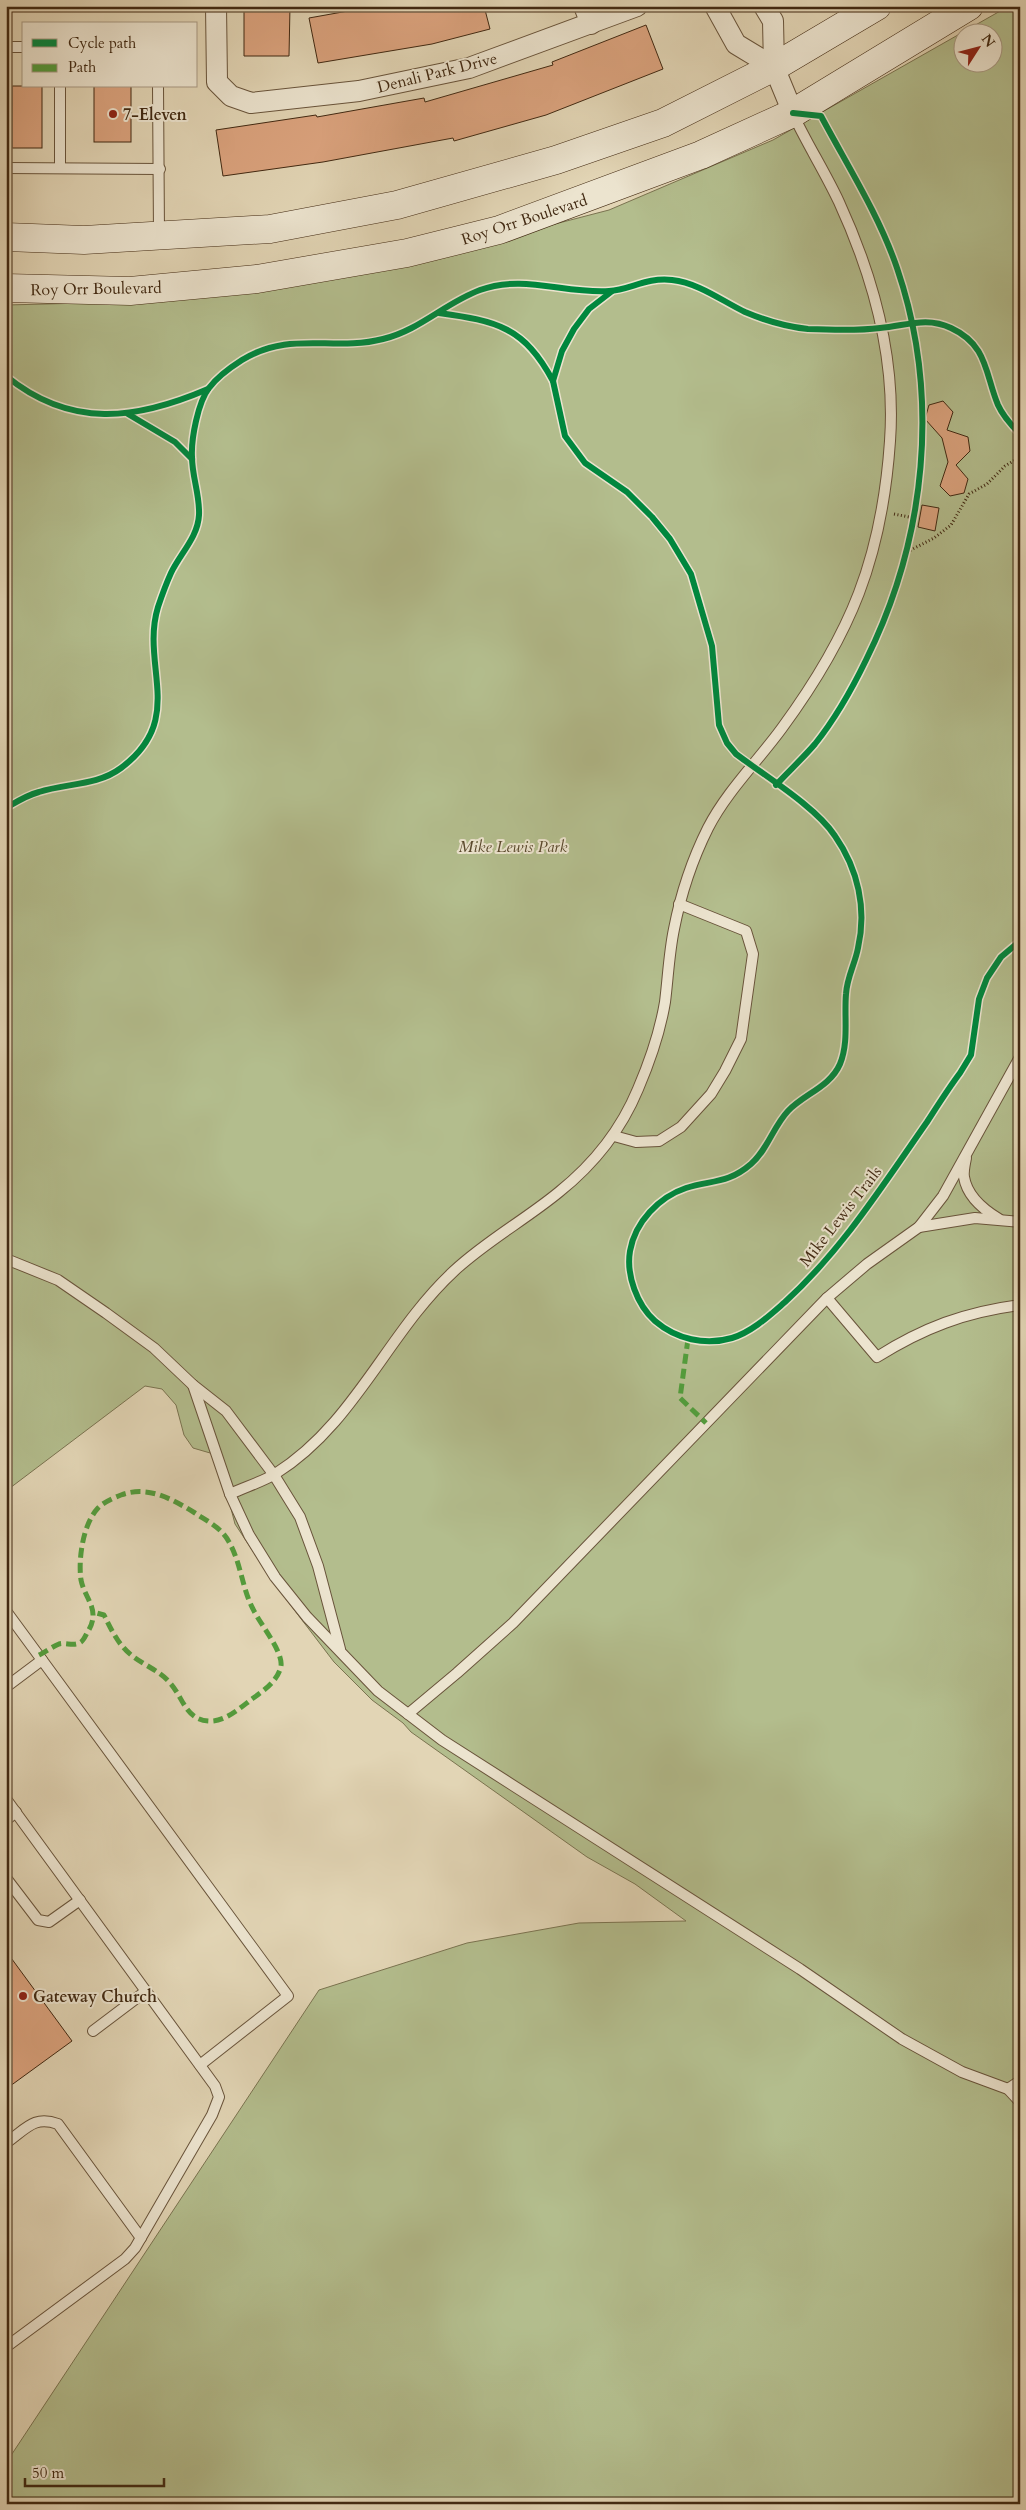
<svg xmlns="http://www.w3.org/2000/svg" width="1026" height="2510" font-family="Cardo,serif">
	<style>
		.green { fill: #b3bd8d; stroke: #7a7350; fill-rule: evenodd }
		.building { fill: #dba37e; stroke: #412912 }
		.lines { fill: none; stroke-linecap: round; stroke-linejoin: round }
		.service-casing { stroke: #69543b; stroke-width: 12 }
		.minor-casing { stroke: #69543b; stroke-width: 22 }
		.secondary-casing { stroke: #412912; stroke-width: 29 }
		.path { stroke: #412912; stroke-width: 3; stroke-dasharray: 1 2.5; stroke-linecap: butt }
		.service { stroke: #ece4cf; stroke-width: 10 }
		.minor { stroke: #ece4cf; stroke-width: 20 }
		.secondary { stroke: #ece4cf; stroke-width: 28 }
		.quiet { stroke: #539c3c; stroke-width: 5; stroke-dasharray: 10 5; stroke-linecap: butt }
		.cycleway-casing { stroke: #ece4cf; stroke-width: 9 }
		.cycleway { stroke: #00873e; stroke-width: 6 }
		.poi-dot { fill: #8f2418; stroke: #ece4cf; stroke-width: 2 }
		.labels { text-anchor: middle; stroke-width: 4; stroke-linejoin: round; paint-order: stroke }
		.street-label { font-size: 16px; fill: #412912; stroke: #ece4cf }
		.poi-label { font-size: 16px; font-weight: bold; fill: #412912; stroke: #ece4cf; text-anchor: start }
		.park-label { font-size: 16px; font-style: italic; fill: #58472b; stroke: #ece4cf }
	</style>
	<rect width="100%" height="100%" fill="#e2d5b5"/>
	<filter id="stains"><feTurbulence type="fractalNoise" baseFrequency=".004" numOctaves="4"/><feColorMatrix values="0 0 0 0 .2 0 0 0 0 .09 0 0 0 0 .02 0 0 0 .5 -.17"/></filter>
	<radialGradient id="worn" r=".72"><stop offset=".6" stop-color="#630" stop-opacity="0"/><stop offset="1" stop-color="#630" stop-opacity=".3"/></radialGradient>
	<path class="green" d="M1009,6H1020V2504H6V2463L319,1990L467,1943L579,1923L686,1921L635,1884L587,1857L411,1732L403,1723L372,1700L334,1662L276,1586L235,1524L217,1455L193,1448L184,1435L176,1405L162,1389L145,1386L6,1491V305L124,302L362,274L609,210L773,140ZM964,32H994V62H964Z"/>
	<g class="building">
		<polygon points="244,6 290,6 289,56 244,56"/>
		<polygon points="376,6 484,6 490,29 432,44 318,63 309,18"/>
		<polygon points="646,25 663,69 546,115 454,141 453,138 323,162 223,176 216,130 316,115 317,117 424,98 425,102 553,65 552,62"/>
		<rect x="12" y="86" width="30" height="62"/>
		<rect x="94" y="86" width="37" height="56"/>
		<polygon points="943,401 953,412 947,430 968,437 970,451 956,465 968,479 964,493 950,496 940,486 948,462 942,438 925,419 929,405"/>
		<polygon points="922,505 939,508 935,531 918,527"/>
		<polygon points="6,1951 72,2041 6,2089"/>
	</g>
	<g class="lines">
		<g class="service-casing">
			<g id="service">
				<polyline points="6,47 24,47"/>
				<polyline points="60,86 60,168"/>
				<polyline points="158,86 159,234"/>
				<polyline points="6,168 160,169"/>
				<polyline points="614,1136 636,1142 659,1141 681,1127 711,1094 725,1071 741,1039 753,954 746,931 679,904"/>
				<path d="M966,1158C965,1163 963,1172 964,1177C967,1196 984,1210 999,1219"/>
				<polyline points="919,1227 975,1218 1020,1222"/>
				<polyline points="6,1259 58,1280 106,1313 154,1348 193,1385 226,1411 274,1475 300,1517 318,1566 340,1649"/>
				<path d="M827,1298L877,1357C923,1328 965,1312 1020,1305"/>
				<polyline points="193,1385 230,1494 249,1535 275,1577 307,1617 378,1691 442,1740 800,1969 902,2039 962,2072 1008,2089 1020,2102"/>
				<path d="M230,1494C245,1487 262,1482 275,1474C355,1424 387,1333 454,1271C486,1241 525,1220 559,1192C594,1164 621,1130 638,1089C650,1061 660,1032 665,1002C668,978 669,953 674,929C681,893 692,860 708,828C727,791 758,761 782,728C851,634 882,558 890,441C896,358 873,276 839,202C825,172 807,144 793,114"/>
				<polyline points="6,1611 42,1660 6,1687"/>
				<polyline points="42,1660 288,1996 200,2065"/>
				<polyline points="408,1714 457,1673 513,1623 827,1298 867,1264 919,1227 943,1196 1020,1057"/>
				<polyline points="6,1799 215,2086 219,2097 212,2115 135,2248 125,2259 6,2347"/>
				<polyline points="6,1820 16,1812"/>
				<polyline points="6,1878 38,1920 49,1922 80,1900"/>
				<polyline points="93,2031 146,1991"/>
				<polyline points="1008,2089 1020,2081"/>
				<path d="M6,2143C26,2129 34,2115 58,2124L141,2238"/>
			</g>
		</g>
		<g class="minor-casing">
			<g id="minor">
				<polyline points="216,6 217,82 231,96 251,103 359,91 469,68 637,6"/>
				<polyline points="584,6 591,24"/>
				<polyline points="715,6 736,44 774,67"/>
				<polyline points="764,6 773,21 774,67 793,113"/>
			</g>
		</g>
		<g class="secondary-casing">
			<g id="secondary">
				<polyline points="6,237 84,240 270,229 397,205 556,160 663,123 774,67 877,6"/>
				<polyline points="6,288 130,291 257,279 407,253 499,230 701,155 793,113 969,6"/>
			</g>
		</g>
		<g class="path">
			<polyline points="894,514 914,518"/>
			<polyline points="907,552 934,538 951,525 969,494 987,484 1005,466 1020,457"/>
		</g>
		<use href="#service" class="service"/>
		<use href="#minor" class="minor"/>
		<use href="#secondary" class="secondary"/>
		<g class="quiet">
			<polyline points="688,1339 680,1398 706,1423"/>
			<path d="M39,1655C45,1652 52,1647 59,1644C66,1642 74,1647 81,1642C83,1641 86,1635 87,1633C102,1610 85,1600 81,1580C78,1559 83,1524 98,1508C104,1502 113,1498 121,1495C148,1485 172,1499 195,1513C207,1521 222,1528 229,1542C241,1563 242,1588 253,1609C260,1624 283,1651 281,1666C278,1681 263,1691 252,1699C240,1708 225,1722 209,1721C186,1720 183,1698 171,1684C158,1668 136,1663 123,1647C115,1638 109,1625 104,1615L93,1612"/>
		</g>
		<g class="cycleway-casing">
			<g id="cycleway">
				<path d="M611,292L589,309L574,329L562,351L553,381L565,436L585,463L627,492L652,517L670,539L691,574L712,646L719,725L727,743L736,754C765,776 816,807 835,836C858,869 867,909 858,948C855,964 847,977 846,994C844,1017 849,1042 840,1064C830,1087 804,1094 788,1111C773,1127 768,1149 751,1164C728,1184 711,1180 686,1188C659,1197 635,1222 630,1251C626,1275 637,1305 655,1321C676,1339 705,1346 732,1338C752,1332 770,1315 785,1302C842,1250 883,1185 927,1122C938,1105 948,1089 960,1073L971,1055L979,999L987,978L1001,957L1020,941"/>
				<path d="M439,313C497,321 524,327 553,381"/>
				<path d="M6,376C71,429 136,420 208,389"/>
				<polyline points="128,414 175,442 192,459"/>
				<path d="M776,785C789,771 803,758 815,744C835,719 852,689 866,660C926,539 941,397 897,268C879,215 847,165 821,116L793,113"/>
				<path d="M6,808C16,802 27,795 39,792C66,783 97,786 121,768C187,719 140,666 158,607C162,595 166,584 171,573C180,554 198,537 199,515C200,495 192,477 192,457C191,439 198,402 209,388C217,377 231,367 242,360C291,330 332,352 383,339C420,330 445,303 480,290C523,274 565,294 609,291C630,290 646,277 672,280C699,283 722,301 745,312C764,320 787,327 808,329C832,330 857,331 880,328C906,326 926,316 951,328C988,345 985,374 998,405C1003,416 1012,426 1020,434"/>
			</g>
		</g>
		<use href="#cycleway" class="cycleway"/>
	</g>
	<g class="poi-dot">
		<circle cx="113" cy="114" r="5"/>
		<circle cx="23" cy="1996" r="5"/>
	</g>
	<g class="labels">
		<g class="street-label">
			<text transform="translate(437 72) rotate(-14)" y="6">Denali Park Drive</text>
			<text transform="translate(524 219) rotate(-18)" y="6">Roy Orr Boulevard</text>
			<text transform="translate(96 288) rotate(-1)" y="6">Roy Orr Boulevard</text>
			<text transform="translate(840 1216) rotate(-52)" y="6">Mike Lewis Trails</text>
		</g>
		<g class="poi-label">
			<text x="123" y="120">7-Eleven</text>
			<text x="33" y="2002">Gateway Church</text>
		</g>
		<g class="park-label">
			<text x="513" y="852">Mike Lewis Park</text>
		</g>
	</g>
	<rect width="1026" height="2510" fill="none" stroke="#e2d5b5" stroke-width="25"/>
	<rect x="8" y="8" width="1011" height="2495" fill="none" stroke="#412912" stroke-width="2.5"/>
	<rect x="12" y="12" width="1001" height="2485" fill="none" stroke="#412912"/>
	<rect x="22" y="22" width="175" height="65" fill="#ece4cf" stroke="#a89983"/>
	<rect x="32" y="39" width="25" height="8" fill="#00873e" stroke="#a89983"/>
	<text x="68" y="48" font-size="15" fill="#412912">Cycle path</text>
	<rect x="32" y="64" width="25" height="8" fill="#539c3c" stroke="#a89983"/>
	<text x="68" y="72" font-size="15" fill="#412912">Path</text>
	<g transform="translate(978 48) rotate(54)"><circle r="24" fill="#ece4cf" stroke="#a89983"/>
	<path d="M0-4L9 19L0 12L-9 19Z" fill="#8f2418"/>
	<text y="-8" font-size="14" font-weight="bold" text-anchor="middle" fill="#412912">N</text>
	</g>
	<path d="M25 2478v8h139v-8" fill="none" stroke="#412912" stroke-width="2.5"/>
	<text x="32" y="2478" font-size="15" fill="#412912" stroke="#ece4cf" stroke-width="4" paint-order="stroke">50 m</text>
	<rect width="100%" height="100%" filter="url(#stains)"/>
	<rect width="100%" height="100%" fill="url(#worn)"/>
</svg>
